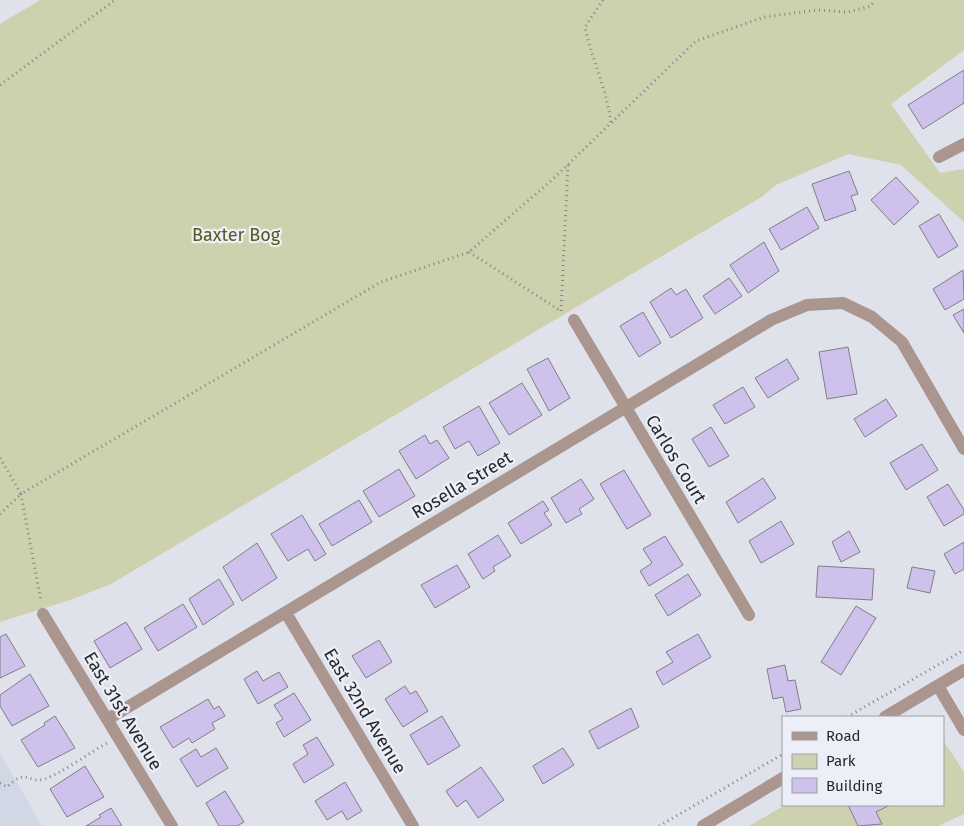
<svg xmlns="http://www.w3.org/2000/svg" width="964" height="826" font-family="'Fira Sans',sans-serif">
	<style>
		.built { fill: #d1d7e5 }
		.green { fill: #cdd1ae }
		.building { fill: #cec2ec; stroke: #807e85 }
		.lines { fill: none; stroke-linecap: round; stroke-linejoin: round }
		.path { stroke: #82848a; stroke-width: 3; stroke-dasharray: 1 4; stroke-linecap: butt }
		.minor { stroke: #aa958f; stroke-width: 12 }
		.labels { text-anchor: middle; stroke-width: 4.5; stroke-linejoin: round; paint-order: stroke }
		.park-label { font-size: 18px; fill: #585c18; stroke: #eceff7 }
		.street-label { font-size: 18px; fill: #27282b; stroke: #eceff7 }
	</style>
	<rect width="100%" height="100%" fill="#dfe2ea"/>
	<polygon class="built" points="0,754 15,779 42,826 0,826"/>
	<g class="green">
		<polygon points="40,0 964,0 964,50 891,104 940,173 964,169 964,222 901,165 848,154 776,185 763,196 111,584 70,600 0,622 0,24"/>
		<polygon points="943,740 964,772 964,814 938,826 749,826 785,805 943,805"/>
	</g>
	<g class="building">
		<polygon points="964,70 964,103 923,129 908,105"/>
		<polygon points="849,171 858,194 851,196 856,210 825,221 812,184"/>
		<polygon points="896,177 919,202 894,225 871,200"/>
		<polygon points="807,207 819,228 781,250 769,229"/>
		<polygon points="939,214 958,246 938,258 919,226"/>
		<polygon points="764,242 779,271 748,293 730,265"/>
		<polygon points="963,270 964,299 945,310 933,289"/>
		<polygon points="729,278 742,296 715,314 703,296"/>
		<polygon points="671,288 676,295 686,289 703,318 671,338 650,302"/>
		<polygon points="964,309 964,333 953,315"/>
		<polygon points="643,312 661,343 639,357 620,326"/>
		<polygon points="848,347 857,394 827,399 819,352"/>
		<polygon points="548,358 570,398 549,411 527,369"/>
		<polygon points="787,359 799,379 768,398 755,378"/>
		<polygon points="522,383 542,415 509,435 489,403"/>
		<polygon points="743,387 755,407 725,424 713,405"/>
		<polygon points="886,399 897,416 865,437 854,419"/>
		<polygon points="479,406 500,443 478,456 469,441 455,449 443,427"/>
		<polygon points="711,427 729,456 709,467 692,439"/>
		<polygon points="425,435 430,444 437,440 449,458 416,479 399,451"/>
		<polygon points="922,444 938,470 906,490 890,463"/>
		<polygon points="399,469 415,496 379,517 363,491"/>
		<polygon points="624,470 651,515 627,529 600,484"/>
		<polygon points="763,478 776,498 738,523 726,502"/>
		<polygon points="581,479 594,499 579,509 582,514 566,523 551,498"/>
		<polygon points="948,484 964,510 964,514 944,526 927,497"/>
		<polygon points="359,500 372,522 332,546 319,524"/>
		<polygon points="543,501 549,510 544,513 552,525 521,544 508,523"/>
		<polygon points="302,515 326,554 315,561 308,549 288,561 271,534"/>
		<polygon points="781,521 794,544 761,563 749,541"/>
		<polygon points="849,531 860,552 841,562 832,542"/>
		<polygon points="498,535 511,556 493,567 495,571 483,579 468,554"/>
		<polygon points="665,536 683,565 649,586 640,571 652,563 643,549"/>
		<polygon points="964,542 964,569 955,574 944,554"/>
		<polygon points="257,543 277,578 242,601 223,567"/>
		<polygon points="457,565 470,587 435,608 421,585"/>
		<polygon points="818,566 874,569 872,600 816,597"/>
		<polygon points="912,567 935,571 930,593 907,588"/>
		<polygon points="688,574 701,595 668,616 655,595"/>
		<polygon points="219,579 234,604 203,625 189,599"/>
		<polygon points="183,604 197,627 158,651 144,628"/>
		<polygon points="856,606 876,618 841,675 821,662"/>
		<polygon points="126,622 142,649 110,668 94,641"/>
		<polygon points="6,634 25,666 0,678 0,637"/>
		<polygon points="698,634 711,657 663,685 656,672 673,662 666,652"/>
		<polygon points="379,640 392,662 366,678 352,656"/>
		<polygon points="785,665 788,681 795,680 801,709 786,712 783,697 773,699 767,669"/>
		<polygon points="257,671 263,681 279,672 288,687 258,704 244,679"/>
		<polygon points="30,674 49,706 12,726 0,706 0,695"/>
		<polygon points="405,686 410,694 416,691 428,711 403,727 385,699"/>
		<polygon points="294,693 311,720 284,737 276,723 283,719 274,705"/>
		<polygon points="208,699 214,709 219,706 225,716 212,723 215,729 192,743 189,738 173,748 160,727"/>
		<polygon points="631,708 639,727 598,749 589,731"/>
		<polygon points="55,716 75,748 38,767 21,740 45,725 44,723"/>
		<polygon points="442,716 460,746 428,765 410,735"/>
		<polygon points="317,737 334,765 304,783 293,764 308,754 303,745"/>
		<polygon points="216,748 228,768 197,787 180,759 196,749 201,757"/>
		<polygon points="563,748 574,765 543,784 533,766"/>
		<polygon points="85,766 104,797 67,817 50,789"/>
		<polygon points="481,767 504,800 478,818 466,800 457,807 446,791"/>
		<polygon points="345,782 362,811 347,820 342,811 327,820 315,801"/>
		<polygon points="225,791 244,822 237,826 219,826 206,803"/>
		<polygon points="848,805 890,805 876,812 882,824 858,826"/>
		<polygon points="111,808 122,826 86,826 101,817 99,815"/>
	</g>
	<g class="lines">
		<g class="path">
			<path d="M603,0L585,27C592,60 607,90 611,123"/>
			<polyline points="0,85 115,0"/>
			<polyline points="469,252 561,311"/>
			<polyline points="561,311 568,165"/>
			<polyline points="0,458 21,494 381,282 469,252 553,179 696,41 764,17 817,10 848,12 871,6 875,0"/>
			<polyline points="21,494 41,601"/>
			<polyline points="0,514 21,494"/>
			<polyline points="847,717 964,650"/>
			<path d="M0,783L7,787C27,767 28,784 45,779C60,774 91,752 107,743"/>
			<polyline points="659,826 783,754"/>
		</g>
		<g class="minor">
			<polyline points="939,157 964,144"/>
			<polyline points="574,320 749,615"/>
			<polyline points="286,613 413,826"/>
			<polyline points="43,614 172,826"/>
			<polyline points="938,686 964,730"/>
			<polyline points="885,717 964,670"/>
			<polyline points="108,719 771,320 807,305 843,303 872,317 902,342 964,449"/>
			<polyline points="703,826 783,778"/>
		</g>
	</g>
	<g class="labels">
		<g class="park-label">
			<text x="236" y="241">Baxter Bog</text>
		</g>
		<g class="street-label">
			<text transform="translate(676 459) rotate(59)" y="6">Carlos Court</text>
			<text transform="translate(462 485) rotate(-31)" y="6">Rosella Street</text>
			<text transform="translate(123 711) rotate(59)" y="6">East 31st Avenue</text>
			<text transform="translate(365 711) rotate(59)" y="6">East 32nd Avenue</text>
		</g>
	</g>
	<rect x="782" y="716" width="162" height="90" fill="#eceff7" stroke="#9d9fa5"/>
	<rect x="792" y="732" width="25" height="8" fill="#aa958f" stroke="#9d9fa5"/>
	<text x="826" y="741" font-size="15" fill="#27282b">Road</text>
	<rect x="792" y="754" width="25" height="15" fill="#cdd1ae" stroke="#9d9fa5"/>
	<text x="826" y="766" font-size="15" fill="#27282b">Park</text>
	<rect x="792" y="778" width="25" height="15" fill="#cec2ec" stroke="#9d9fa5"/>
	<text x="826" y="791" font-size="15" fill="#27282b">Building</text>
</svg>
